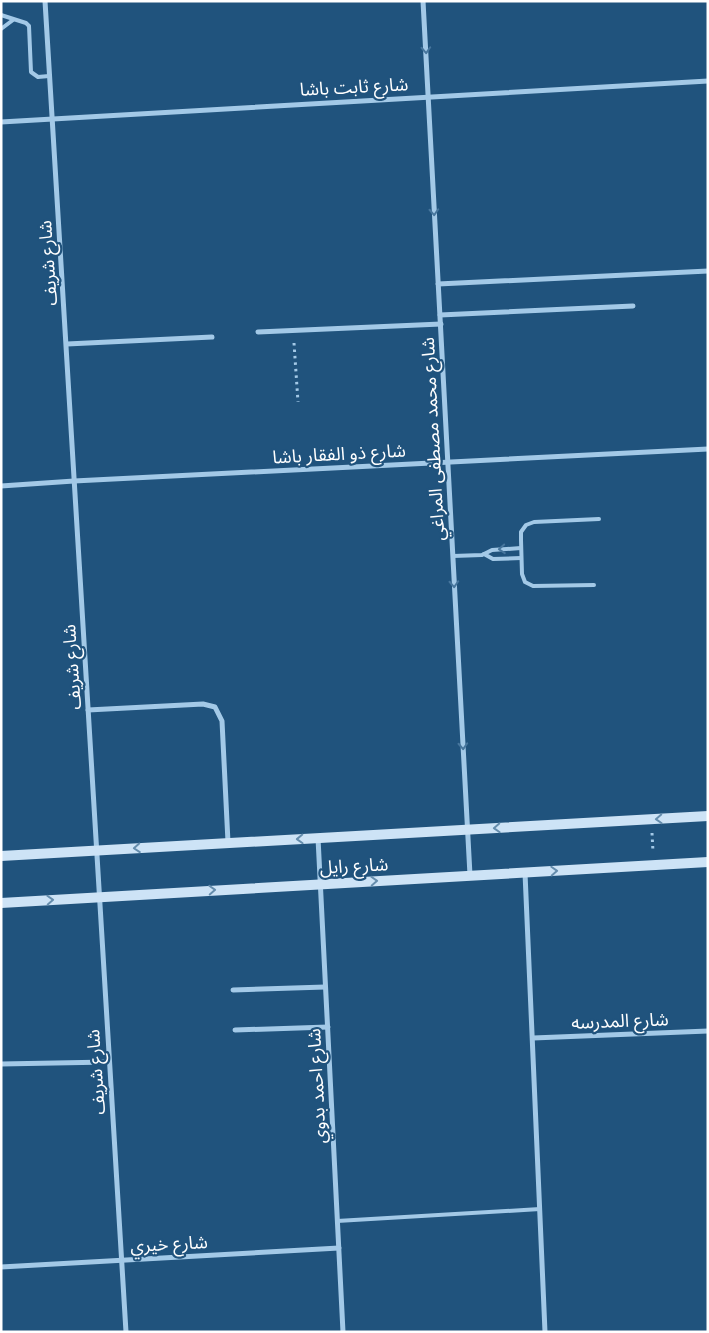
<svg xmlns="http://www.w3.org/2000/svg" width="709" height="1333" font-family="Raleway,'Noto Sans Arabic',sans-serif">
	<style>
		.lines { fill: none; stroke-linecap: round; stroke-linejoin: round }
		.path { stroke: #a3c9e7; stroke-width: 3; stroke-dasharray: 2.5 4; stroke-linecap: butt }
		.lane { stroke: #a3c9e7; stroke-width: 4 }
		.street { stroke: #a3c9e7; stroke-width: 5 }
		.secondary { stroke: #cde3f6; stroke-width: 10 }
		.oneway { stroke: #47769d }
		.oneway2 { stroke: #658dad }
		.labels { text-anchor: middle; stroke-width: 4.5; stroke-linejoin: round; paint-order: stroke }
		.street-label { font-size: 18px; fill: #fff; stroke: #20537d }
	</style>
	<rect width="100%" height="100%" fill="#20537d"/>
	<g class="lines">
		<g class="path">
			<polyline points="294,343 298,402"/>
			<polyline points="652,833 653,852"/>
		</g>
		<g class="lane">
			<polyline points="1,15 26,23 29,26 31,72 38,77 49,76"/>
			<polyline points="1,29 13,20"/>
			<polyline points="484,554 493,559 521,558"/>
			<polyline points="453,556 482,555 492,550 521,548"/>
			<polyline points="594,585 533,586 525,582 522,574 521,540 521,532 526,525 534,522 599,519"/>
			<polyline points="337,1221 540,1209"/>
		</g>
		<g class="street">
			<polyline points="45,1 126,1332"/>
			<polyline points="423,1 470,875"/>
			<polyline points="1,122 708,81"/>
			<polyline points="438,284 708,271"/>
			<polyline points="440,315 633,306"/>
			<polyline points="258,332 441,324"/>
			<polyline points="67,344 212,337"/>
			<polyline points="1,486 74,481 708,449"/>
			<polyline points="88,710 203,704 215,707 222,721 228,842"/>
			<polyline points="318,838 343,1332"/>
			<polyline points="525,873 545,1332"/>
			<polyline points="233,990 325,987"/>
			<polyline points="235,1030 328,1027"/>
			<polyline points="533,1038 708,1031"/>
			<polyline points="1,1064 109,1062"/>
			<polyline points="1,1267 339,1248"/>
		</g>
		<g class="secondary">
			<polyline points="1,856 708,816"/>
			<polyline points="1,903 708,862"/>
		</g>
	</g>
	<defs><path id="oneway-chevron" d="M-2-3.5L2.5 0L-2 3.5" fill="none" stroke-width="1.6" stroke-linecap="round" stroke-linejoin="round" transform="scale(1.25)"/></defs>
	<g class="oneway">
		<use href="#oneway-chevron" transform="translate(426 50) rotate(87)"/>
		<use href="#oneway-chevron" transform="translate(434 212) rotate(87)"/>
		<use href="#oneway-chevron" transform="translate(502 549) rotate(176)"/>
		<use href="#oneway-chevron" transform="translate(454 584) rotate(87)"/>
		<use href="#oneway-chevron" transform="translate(463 746) rotate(87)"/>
	</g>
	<g class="oneway2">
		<use href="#oneway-chevron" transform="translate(659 819) rotate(177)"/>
		<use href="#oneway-chevron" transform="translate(497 828) rotate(177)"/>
		<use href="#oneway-chevron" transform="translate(300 839) rotate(178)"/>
		<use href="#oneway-chevron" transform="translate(137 848) rotate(176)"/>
		<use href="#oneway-chevron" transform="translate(554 871) rotate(-3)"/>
		<use href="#oneway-chevron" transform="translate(374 881) rotate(-3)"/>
		<use href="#oneway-chevron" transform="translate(212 890) rotate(-3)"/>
		<use href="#oneway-chevron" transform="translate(50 900) rotate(-3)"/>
	</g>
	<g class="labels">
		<g class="street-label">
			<text transform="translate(354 87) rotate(-3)" y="6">شارع ثابت باشا</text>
			<text transform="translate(48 263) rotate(-94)" y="6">شارع شريف</text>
			<text transform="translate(433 439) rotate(-93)" y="6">شارع محمد مصطفى المراغي</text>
			<text transform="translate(339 454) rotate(-3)" y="6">شارع ذو الفقار باشا</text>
			<text transform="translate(72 667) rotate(-94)" y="6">شارع شريف</text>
			<text transform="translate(354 866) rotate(-3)" y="6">شارع رايل</text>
			<text transform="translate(620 1021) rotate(-2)" y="6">شارع المدرسه</text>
			<text transform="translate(96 1072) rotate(-94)" y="6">شارع شريف</text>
			<text transform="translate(317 1086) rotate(-93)" y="6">شارع احمد بدوي</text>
			<text transform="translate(169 1244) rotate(-3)" y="6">شارع خيري</text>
		</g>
	</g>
	<rect width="709" height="1333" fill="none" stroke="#ffffff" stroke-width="5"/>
</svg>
